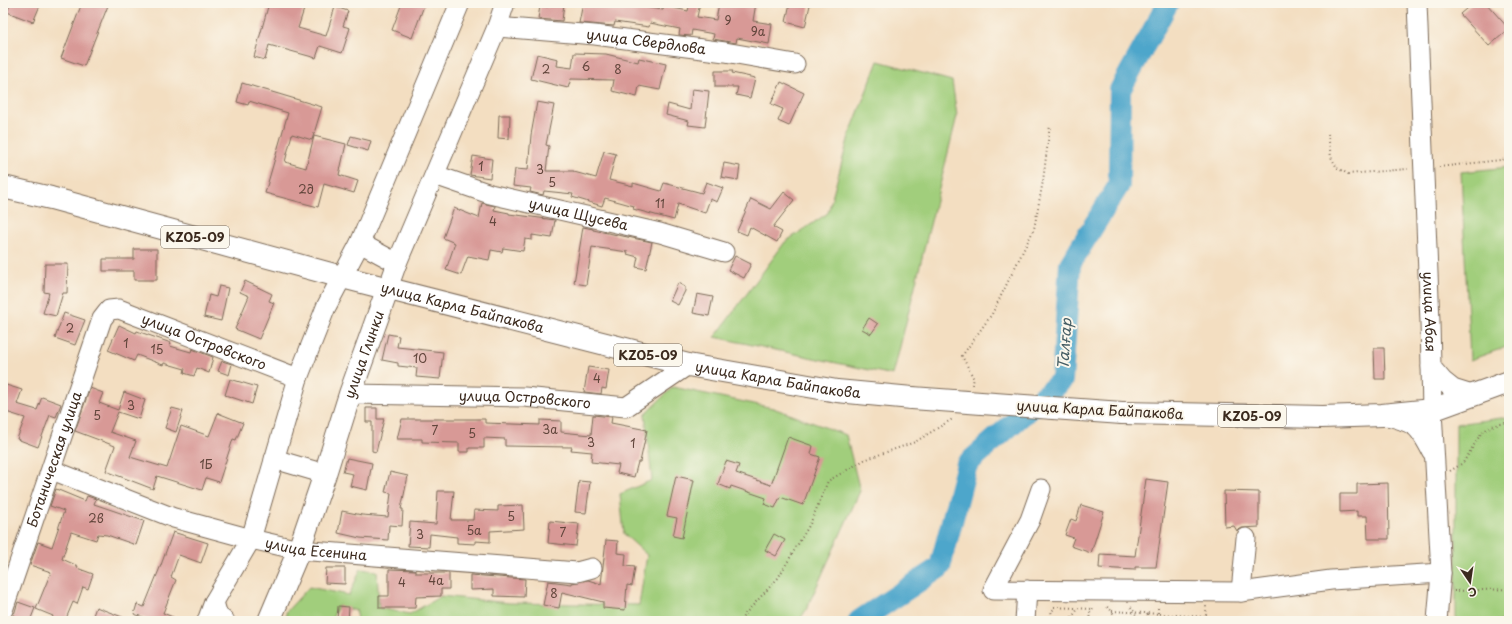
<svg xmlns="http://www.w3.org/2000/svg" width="1512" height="624" font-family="'Playpen Sans',sans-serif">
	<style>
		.green { fill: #a1ce7c; stroke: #6e7c4d }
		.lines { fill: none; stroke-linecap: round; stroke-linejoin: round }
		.river { stroke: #4ea6cb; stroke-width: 22 }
		.building { fill: #d89996 }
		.minor-casing { stroke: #7b6957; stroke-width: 21 }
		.major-casing { stroke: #7b6957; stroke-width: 24 }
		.path { stroke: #7b6957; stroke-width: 2; stroke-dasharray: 1 3; stroke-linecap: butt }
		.minor { stroke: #fff; stroke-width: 19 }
		.major { stroke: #fff; stroke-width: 22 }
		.major-bridge-casing { stroke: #7b6957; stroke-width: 24; stroke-linecap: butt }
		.major-bridge { stroke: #fff; stroke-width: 22 }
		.labels { text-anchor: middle; stroke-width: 4; stroke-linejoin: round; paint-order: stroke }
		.number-label { font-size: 12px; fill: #62463c }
		.shield { fill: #fbf7ec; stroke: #75685c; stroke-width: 1 }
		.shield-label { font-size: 13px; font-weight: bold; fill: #3b2a1e }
		.street-label { font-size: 14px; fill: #3b2a1e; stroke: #fbf7ec }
		.water-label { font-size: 15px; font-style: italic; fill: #435c63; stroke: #fbf7ec }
	</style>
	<rect width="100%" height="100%" fill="#fbf7ec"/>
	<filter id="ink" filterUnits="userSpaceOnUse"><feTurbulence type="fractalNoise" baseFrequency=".025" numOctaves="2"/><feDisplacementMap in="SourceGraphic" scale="8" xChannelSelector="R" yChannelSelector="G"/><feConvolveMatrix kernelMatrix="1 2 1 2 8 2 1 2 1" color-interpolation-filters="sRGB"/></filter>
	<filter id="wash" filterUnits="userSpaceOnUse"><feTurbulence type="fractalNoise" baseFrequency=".012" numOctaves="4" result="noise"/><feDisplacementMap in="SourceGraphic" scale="16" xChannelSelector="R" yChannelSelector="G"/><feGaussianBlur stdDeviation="0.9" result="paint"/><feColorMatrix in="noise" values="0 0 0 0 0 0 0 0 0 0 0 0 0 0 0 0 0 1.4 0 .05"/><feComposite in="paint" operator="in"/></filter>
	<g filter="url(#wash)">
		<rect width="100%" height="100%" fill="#f3dec1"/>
		<g class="green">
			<polygon points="878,61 952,81 957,116 893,375 715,337 785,242 828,213 849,136"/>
			<polygon points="1509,167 1509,346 1470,360 1461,172"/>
			<polygon points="673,387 773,408 846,435 860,491 806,610 799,621 356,621 357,611 338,606 331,621 286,621 286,612 309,587 349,595 361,569 377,571 379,608 410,614 441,596 509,603 639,605 647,555 624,534 620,494 652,480 645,414"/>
			<polygon points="1509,417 1509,621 1456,621 1456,424"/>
		</g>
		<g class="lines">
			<polyline class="river" points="859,621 940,567 967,464 1062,380 1070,264 1119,185 1120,90 1168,3"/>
		</g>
		<g id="blocks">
			<g class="building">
				<polygon points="11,3 41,3 33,22 7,12"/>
				<polygon points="82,3 109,3 84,66 61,58"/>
				<polygon points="269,3 306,3 298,28 326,36 335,7 348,11 343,26 350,28 342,53 320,46 316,58 269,45 265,60 254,57"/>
				<polygon points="402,3 425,3 412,38 392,30"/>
				<polygon points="549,3 564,3 562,21 538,19 540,6 548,7"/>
				<polygon points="583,3 616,3 663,10 664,6 688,11 690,3 700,3 697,17 716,20 719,3 756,3 753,21 772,24 769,44 737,38 736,43 713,39 714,34 692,30 691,36 679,35 680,29 650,23 649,27 615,22 614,26 579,23"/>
				<polygon points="790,3 802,3 810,5 805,27 786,22"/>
				<polygon points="1473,3 1486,3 1509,29 1489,46 1460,14"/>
				<polygon points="574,53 606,54 638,62 639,58 666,64 660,90 639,86 637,97 612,91 614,80 571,79 568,88 531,79 537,54 558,59 557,66 572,68"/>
				<polygon points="715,71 733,71 732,73 755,78 750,98 736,95 738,87 715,87"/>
				<polygon points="781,82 804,93 789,126 778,121 783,109 771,104"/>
				<polygon points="242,83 322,107 312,140 292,134 285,162 306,168 314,136 346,144 339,175 358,181 354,193 324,184 318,207 265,193 288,113 249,101 248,105 237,102"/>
				<polygon points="692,89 709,91 705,127 688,125 689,121 666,115 668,104 690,110"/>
				<polygon points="537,102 554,105 546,145 549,146 546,171 574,171 574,172 596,178 604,151 616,154 609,180 633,186 633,183 661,191 664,183 702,193 706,182 723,188 717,202 710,199 705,213 678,204 674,220 633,209 634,206 605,198 602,206 572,197 573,194 544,191 543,195 530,192 531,188 513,186 515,169 528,170 531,135"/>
				<polygon points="499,115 510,115 509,139 498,138"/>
				<polygon points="351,136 371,141 368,151 348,145"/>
				<polygon points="473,156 492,159 490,178 470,175"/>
				<polygon points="724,163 740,166 738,180 721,177"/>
				<polygon points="784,192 794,200 773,227 782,232 777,242 750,227 747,235 737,231 751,199 771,209"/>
				<polygon points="482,203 495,206 494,210 509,213 509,214 555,220 552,238 532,235 532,240 525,239 523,251 503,248 502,252 491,250 489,260 468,256 461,275 446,270 455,243 443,238 454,208 479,218"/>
				<polygon points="583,227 593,229 593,230 652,242 646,269 636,267 638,257 627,254 628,252 592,247 586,285 574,283"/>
				<polygon points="134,249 157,249 157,280 134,280 134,271 103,271 103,259 134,259"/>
				<polygon points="735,256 751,264 744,278 728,270"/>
				<polygon points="45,264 68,264 67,293 63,293 56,316 43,313 49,293 44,292"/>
				<polygon points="245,281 272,294 269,301 274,303 259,339 235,329 249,296 240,292"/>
				<polygon points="678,283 685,287 685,291 678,305 670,301"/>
				<polygon points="219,286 228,288 221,321 204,317 209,295 216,297"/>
				<polygon points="697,294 713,297 709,316 693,313"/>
				<polygon points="64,313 85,320 75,345 55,338"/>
				<polygon points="869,318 878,324 871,334 862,329"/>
				<polygon points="119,325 136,333 137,331 171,343 170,346 191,352 192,349 213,357 209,373 197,368 194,376 184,373 185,369 164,363 163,365 137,355 134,361 108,350"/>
				<polygon points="388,334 399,336 397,347 443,352 440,379 416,377 417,368 398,366 398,363 382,360"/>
				<polygon points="1374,348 1384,348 1385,379 1375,379"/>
				<polygon points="222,361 232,364 229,375 218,371"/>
				<polygon points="588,367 609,370 606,389 602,388 601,394 584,392"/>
				<polygon points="230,379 257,387 252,404 225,395"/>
				<polygon points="3,384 22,390 17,404 37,410 42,397 61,404 56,417 50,415 38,447 17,439 25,418 3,411"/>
				<polygon points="90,388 103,393 99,403 118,410 124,392 145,400 139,419 118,412 110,432 136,441 130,457 167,468 181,426 209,436 218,413 243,423 236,440 233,439 219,482 206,478 202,490 157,476 153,489 106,471 115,446 75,431"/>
				<polygon points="172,408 183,411 176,432 165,428"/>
				<polygon points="366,408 377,408 377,419 384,419 376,452 372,451 372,422 366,422"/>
				<polygon points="593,415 612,417 611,423 647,430 640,462 638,462 634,477 617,473 619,465 591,462 592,452 571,450 572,447 505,446 505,439 484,438 484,448 469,448 469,452 459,452 459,443 422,442 422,439 397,439 402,419 485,419 485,423 540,425 540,420 561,421 561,432 591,435"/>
				<polygon points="788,437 813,446 811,454 820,457 803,505 780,497 775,508 764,504 766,498 731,486 730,489 718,484 726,461 739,465 736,473 771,485"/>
				<polygon points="347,458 372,463 367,490 350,486 353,474 343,472"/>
				<polygon points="390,472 408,476 401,509 403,509 402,526 389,525 388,540 360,538 338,533 342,511 362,515 388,517 391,493 385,492"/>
				<polygon points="676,476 694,480 682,538 673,536 677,518 667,516"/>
				<polygon points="1146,479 1168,482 1156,567 1135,567 1135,570 1099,568 1100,554 1135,556"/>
				<polygon points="579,481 590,482 586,513 575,512"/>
				<polygon points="1388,483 1389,539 1368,539 1367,516 1357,516 1357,511 1340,512 1340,494 1357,494 1357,484"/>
				<polygon points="56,489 85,501 87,496 96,499 94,504 144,521 136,545 107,535 98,534 96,540 71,532 62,559 78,566 77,568 93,574 88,589 83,587 77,604 73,602 65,621 51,621 53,616 36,609 51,572 30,565 38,542 52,547 64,511 50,506"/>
				<polygon points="438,491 454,491 451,520 473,520 474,510 498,511 498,506 523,505 524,529 490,531 490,542 475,541 475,544 457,543 457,537 430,534 429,547 408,546 410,522 436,524"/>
				<polygon points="1224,491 1259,492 1259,527 1242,528 1237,531 1234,526 1225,527"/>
				<polygon points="1081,505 1104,512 1091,553 1071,546 1074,538 1065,535 1071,519 1076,521"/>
				<polygon points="550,521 579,524 576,546 548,543"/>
				<polygon points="173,532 208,543 201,563 179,555 171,577 176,580 163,613 180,620 180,621 154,621 134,614 137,604 144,607 161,565"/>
				<polygon points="774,534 785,540 776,556 765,550"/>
				<polygon points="606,540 618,541 617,553 626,554 625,566 635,567 632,586 627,585 625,610 603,608 603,602 562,592 559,608 543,605 548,581 572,584 572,583 588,580 601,584"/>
				<polygon points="326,568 345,568 345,584 325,583"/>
				<polygon points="389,569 416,570 416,573 449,573 449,589 441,589 441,596 416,597 415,608 379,608 379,596 389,596"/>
				<polygon points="470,575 525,579 524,597 494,596 494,589 470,590"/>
				<polygon points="18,602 35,608 30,621 12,621"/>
				<polygon points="338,606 349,607 348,621 337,621"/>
				<polygon points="96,607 130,620 130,621 91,621"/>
			</g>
		</g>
	</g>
	<g filter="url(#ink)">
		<use href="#blocks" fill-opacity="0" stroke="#7b6957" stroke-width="1"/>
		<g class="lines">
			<g class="minor-casing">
				<g id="minor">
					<path id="s1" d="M1417,3L1430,322L1432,410L1441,573L1437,621"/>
					<path id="s2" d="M497,27L595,35L725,52L795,64"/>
					<path id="s3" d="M435,175L490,194L660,233L724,252"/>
					<polyline points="360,243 397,263"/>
					<polyline points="388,288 397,263 497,27 505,3"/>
					<polyline points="1431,367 1443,381 1453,389 1472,395"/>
					<path id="s4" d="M350,394L524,397L626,407L688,365"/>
					<path d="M1388,416C1417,424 1418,425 1432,452"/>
					<polyline points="274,459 325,474"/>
					<path id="s5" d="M52,470L174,518L251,539L299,550L577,572L592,568"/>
					<polyline points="1041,489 1030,520 993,590 1241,592 1331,580 1441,573"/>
					<polyline points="1241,592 1246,538"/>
					<polyline points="214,602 218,616 225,621"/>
					<path id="s6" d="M3,610L102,319L109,310L119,309L298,378"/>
					<polyline points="207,621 214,602 251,539 298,378 326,307 360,243 460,3"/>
					<polyline points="1025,621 1027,590"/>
				</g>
			</g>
			<g class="major-casing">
				<g id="major">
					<path id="s7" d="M3,187L51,198L342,277L688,365L837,391L912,398"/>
					<polyline points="1122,413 1322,417 1382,415 1432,410 1509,382"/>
					<path id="s8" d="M269,621L299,550L325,474L350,394L388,288"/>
				</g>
			</g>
			<g class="path">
				<polyline points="1328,134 1331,157 1337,168 1348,174 1408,169"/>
				<polyline points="1439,167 1509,159"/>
				<polyline points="972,385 974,379 962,356 992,314 1034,229 1043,181 1050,125"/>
				<polyline points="1450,471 1463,463 1482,432 1492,426 1509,422"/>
				<polyline points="1454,591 1509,589"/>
				<polyline points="1054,607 1093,609"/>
				<path d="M1107,607C1112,610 1115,615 1115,621"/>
				<polyline points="1131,607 1140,621"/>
				<polyline points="1112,611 1206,617 1206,606"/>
				<polyline points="1147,614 1151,619 1151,621"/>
				<polyline points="741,621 744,615 778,578 810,524 828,481 864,460 915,442 954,418"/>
				<polyline points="1053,621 1051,611 1056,608"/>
				<polyline points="1069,621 1078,609"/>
				<polyline points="1089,621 1090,613 1093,609"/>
				<polyline points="1158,621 1158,606"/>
				<polyline points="1206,621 1206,617"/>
			</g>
			<use href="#minor" class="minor"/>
			<use href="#major" class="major"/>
			<g class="major-bridge-casing">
				<polyline id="major-bridge" points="912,398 1122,413"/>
			</g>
			<use href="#major-bridge" class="major-bridge"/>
		</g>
	</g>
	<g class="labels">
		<g class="number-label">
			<text x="728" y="25">9</text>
			<text x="758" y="36">9а</text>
			<text x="586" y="71">6</text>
			<text x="546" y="74">2</text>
			<text x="618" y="74">8</text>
			<text x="481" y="171">1</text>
			<text x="540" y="174">3</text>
			<text x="552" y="187">5</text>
			<text x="306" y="194">2д</text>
			<text x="660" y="208">11</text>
			<text x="493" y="226">4</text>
			<text x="70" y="333">2</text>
			<text x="126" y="348">1</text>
			<text x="157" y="354">15</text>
			<text x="420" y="363">10</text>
			<text x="597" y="383">4</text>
			<text x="131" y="410">3</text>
			<text x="97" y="420">5</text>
			<text x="550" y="434">3а</text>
			<text x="435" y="435">7</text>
			<text x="472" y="438">5</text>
			<text x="591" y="447">3</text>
			<text x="633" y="448">1</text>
			<text x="206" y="469">1Б</text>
			<text x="511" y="521">5</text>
			<text x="96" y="523">2в</text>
			<text x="474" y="535">5а</text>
			<text x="563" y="537">7</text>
			<text x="420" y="539">3</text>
			<text x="436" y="585">4а</text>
			<text x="402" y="587">4</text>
			<text x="554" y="598">8</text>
		</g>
		<g class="shield">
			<rect x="161" y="226" width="68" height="22" rx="3"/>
			<rect x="614" y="344" width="68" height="22" rx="3"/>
			<rect x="1218" y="405" width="68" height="22" rx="3"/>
		</g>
		<g class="shield-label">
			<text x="195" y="242">KZ05-09</text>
			<text x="648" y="360">KZ05-09</text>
			<text x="1252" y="421">KZ05-09</text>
		</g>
		<g class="street-label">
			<text dy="5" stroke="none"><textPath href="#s2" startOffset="150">улица Свердлова</textPath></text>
			<text dy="5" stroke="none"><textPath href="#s3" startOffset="149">улица Щусева</textPath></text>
			<text dy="5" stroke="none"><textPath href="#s7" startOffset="475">улица Карла Байпакова</textPath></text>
			<text dy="5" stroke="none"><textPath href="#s1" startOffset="309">улица Абая</textPath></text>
			<text dy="5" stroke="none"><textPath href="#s6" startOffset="420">улица Островского</textPath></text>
			<text dy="5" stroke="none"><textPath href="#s8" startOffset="283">улица Глинки</textPath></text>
			<text dy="5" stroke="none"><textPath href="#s7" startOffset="799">улица Карла Байпакова</textPath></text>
			<text dy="5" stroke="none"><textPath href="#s4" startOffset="175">улица Островского</textPath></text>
			<text transform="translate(1100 410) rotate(3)" y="5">улица Карла Байпакова</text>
			<text dy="5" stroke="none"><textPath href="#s6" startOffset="159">Ботаническая улица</textPath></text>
			<text dy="5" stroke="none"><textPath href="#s5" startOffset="277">улица Есенина</textPath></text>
		</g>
		<g class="water-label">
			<text transform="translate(1065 344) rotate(-86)" y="5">Талғар</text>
		</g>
	</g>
	<rect width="1512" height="624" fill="none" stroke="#fbf7ec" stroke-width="16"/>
	<g transform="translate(1470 582) rotate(167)" stroke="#fbf7ec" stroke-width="3" paint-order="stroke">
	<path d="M0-3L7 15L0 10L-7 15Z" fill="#3b2a1e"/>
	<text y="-6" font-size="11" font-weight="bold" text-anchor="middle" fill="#3b2a1e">С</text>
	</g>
</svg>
